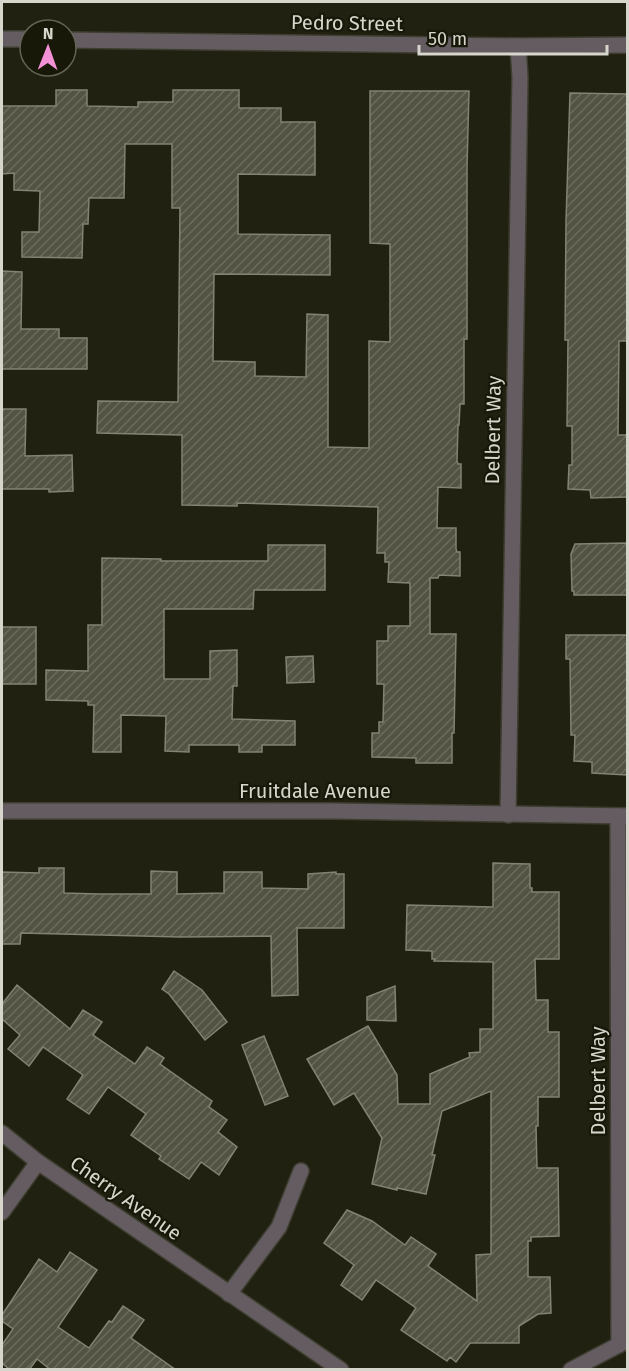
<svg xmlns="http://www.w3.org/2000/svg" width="629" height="1371" font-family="'Fira Sans',sans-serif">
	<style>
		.building { fill: url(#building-hatch); stroke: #828370; stroke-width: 1.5 }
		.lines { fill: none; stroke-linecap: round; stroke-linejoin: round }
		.minor-casing { stroke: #3e3e30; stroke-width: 18 }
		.minor { stroke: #645c61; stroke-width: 15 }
		.labels { text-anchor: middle; stroke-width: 4.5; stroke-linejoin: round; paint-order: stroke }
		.street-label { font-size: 20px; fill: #d6d6cc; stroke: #181809 }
	</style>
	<defs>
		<pattern id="building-hatch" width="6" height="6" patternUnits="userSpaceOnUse" patternTransform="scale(1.5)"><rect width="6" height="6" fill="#525342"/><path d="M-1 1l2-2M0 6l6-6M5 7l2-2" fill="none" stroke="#6a6b5c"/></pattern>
	</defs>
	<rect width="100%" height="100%" fill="#212112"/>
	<g class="building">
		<polygon points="56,90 87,90 87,106 138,107 138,102 173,102 173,90 239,90 239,108 281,108 281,122 315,122 315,175 238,174 238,234 330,235 330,275 214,274 213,361 255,362 255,376 306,377 307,314 328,315 328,447 369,448 369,341 390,342 390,244 370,243 370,91 469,91 467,167 467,339 464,339 464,404 460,404 459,425 458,425 457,461 458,464 461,464 461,488 438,487 437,528 456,528 456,549 457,552 460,552 460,576 439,575 438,578 430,578 430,634 456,634 454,733 452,733 452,763 416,763 416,758 372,757 372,733 379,733 379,722 383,722 384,684 377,684 377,641 388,641 388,626 410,626 410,583 388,582 389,562 385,562 385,553 377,553 378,507 237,503 237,506 182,505 182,435 97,433 98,401 178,402 180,208 172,208 172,144 125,144 124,198 89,198 88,224 83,224 82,258 22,257 22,232 39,232 40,191 14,190 14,173 2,174 2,106 56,106"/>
		<polygon points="570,93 627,94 627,341 619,341 618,435 627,435 627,497 591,498 590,490 568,489 569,465 572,465 572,426 567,426 568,340 565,340 566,222"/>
		<polygon points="2,271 22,272 21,329 59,329 59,338 87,338 87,369 2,369"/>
		<polygon points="2,409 26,409 25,456 72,455 73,491 49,492 49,489 2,489"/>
		<polygon points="627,543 627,595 574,595 574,591 572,591 571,554 575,544"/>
		<polygon points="268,545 325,545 325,590 254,590 253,609 164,609 164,679 210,679 210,651 237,650 237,686 233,686 232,719 295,721 295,745 262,745 262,752 239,752 239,745 189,745 189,752 165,751 166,716 121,715 121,752 93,752 94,705 88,705 88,701 46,700 46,670 88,671 88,625 102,625 102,558 161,559 161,561 268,561"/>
		<rect x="2" y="627" width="34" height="57"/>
		<polygon points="566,635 627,635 627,775 592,773 592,762 574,761 575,735 571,735 570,659 566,659"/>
		<polygon points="313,656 314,682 287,683 286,657"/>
		<polygon points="493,863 530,864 530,888 532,888 532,892 559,892 559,959 535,959 536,1000 548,1000 548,1032 559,1032 559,1097 538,1097 538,1126 536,1126 537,1168 558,1168 559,1236 531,1237 531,1241 528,1241 528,1277 550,1277 551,1313 538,1314 519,1326 519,1343 470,1343 456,1362 450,1357 447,1361 401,1330 416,1308 376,1280 362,1300 341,1285 354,1265 324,1243 347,1210 372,1221 405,1245 411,1237 436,1254 428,1266 477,1301 476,1255 491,1254 491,1091 442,1111 432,1155 435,1155 426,1194 397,1188 397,1190 372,1184 382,1138 354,1093 334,1105 307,1059 368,1026 397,1075 398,1104 430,1104 430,1074 470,1057 469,1053 480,1052 480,1029 493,1029 493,962 434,961 435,959 432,959 432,951 406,950 407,905 493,907"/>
		<polygon points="39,868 64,868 64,893 99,894 151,894 151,871 177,872 177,894 224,893 224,872 262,872 262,888 308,889 308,874 336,872 336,874 344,874 344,928 297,928 298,995 272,996 271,936 181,937 21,933 20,944 2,944 2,872 39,873"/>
		<polygon points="174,971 202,990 227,1022 205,1040 169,994 162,989"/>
		<polygon points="17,985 70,1029 83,1010 102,1022 93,1035 135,1064 147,1047 164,1058 160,1064 212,1101 209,1107 227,1120 218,1132 237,1147 219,1175 201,1162 189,1179 159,1159 161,1156 131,1135 146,1114 108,1087 89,1114 67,1099 83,1075 43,1047 29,1066 8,1049 20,1035 2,1019 2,1004"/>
		<polygon points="395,986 396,1021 367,1020 367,997"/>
		<polygon points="264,1036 288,1096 265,1105 242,1045"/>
		<polygon points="70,1252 97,1270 58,1327 89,1348 109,1321 112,1322 123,1306 144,1320 131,1338 176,1370 51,1370 37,1359 29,1370 10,1370 2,1363 2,1345 13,1329 2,1321 2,1315 39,1259 57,1272"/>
	</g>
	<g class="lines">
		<g class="minor-casing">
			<g id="minor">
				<polyline points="2,39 30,39"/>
				<polyline points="66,40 518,46 628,45"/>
				<polyline points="2,811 333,811 628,816"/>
				<polyline points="508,815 520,77 518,46"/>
				<polyline points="618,816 619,1345"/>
				<polyline points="2,1133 38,1162 341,1370"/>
				<polyline points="2,1212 38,1162"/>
				<polyline points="229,1294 279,1227 301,1171"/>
				<polyline points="571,1370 628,1340"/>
			</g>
		</g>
		<use href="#minor" class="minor"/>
	</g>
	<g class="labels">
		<g class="street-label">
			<text transform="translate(347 23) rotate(1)" y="7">Pedro Street</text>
			<text transform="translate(493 430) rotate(-89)" y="7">Delbert Way</text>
			<text x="315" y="798">Fruitdale Avenue</text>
			<text transform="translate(598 1081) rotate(-90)" y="7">Delbert Way</text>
			<text transform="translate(126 1198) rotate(35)" y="7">Cherry Avenue</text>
		</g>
	</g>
	<rect width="629" height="1371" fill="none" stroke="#d6d6cc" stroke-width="6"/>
	<g transform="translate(48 48) rotate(1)"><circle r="28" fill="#181809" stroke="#646457" stroke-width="1.5"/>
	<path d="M0-4.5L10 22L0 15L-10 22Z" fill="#f391d6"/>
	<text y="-9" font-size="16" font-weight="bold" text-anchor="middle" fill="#d6d6cc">N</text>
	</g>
	<path d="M419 45v9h188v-9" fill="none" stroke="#d6d6cc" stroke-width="3"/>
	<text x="428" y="45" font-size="18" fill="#d6d6cc" stroke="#181809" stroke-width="4.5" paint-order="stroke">50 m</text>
</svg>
